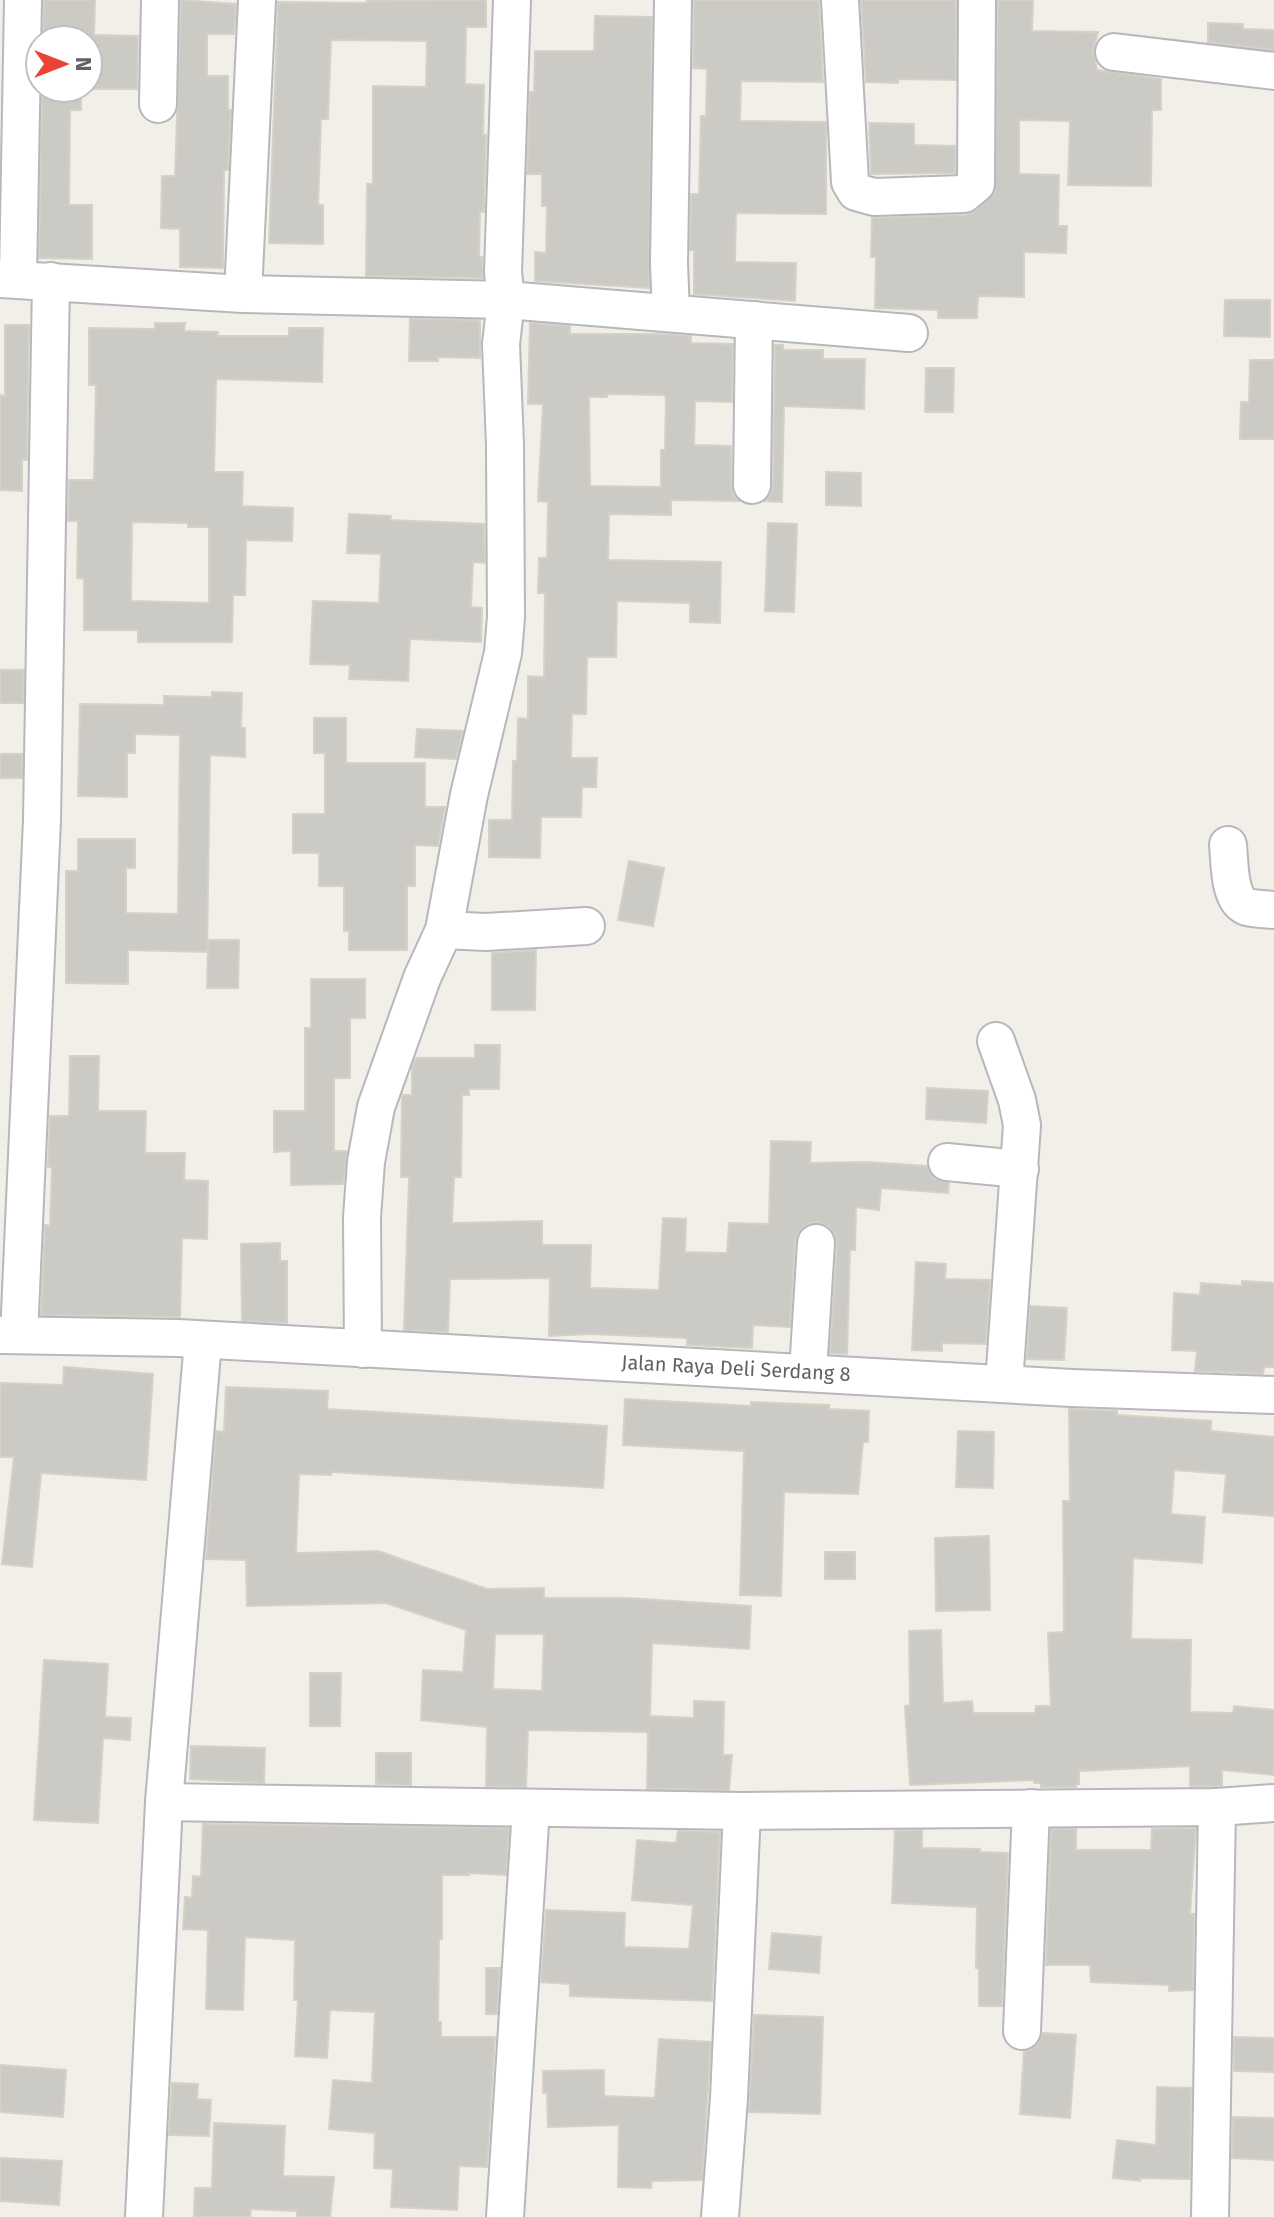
<svg xmlns="http://www.w3.org/2000/svg" width="1274" height="2217" font-family="'Fira Sans',sans-serif">
	<style>
		.building { fill: #cccac5; stroke: #d6d1c6; stroke-width: 2; fill-rule: evenodd }
		.lines { fill: none; stroke-linecap: round; stroke-linejoin: round }
		.minor-casing { stroke: #b5b8bc; stroke-width: 40 }
		.minor { stroke: #fff; stroke-width: 36 }
		.labels { text-anchor: middle; stroke-width: 7; stroke-linejoin: round; paint-order: stroke }
		.street-label { font-size: 20px; fill: #5f6368; stroke: #fff }
	</style>
	<rect width="100%" height="100%" fill="#f1efe8"/>
	<g class="building">
		<polygon points="44,0 95,0 94,35 138,36 137,89 88,89 88,40 43,40"/>
		<polygon points="181,0 236,4 234,34 207,34 207,76 228,76 228,110 231,110 228,170 224,170 223,268 180,267 180,229 161,228 162,176 175,176"/>
		<polygon points="446,0 486,0 486,27 466,27 465,84 484,85 483,135 486,135 484,212 480,212 479,257 482,257 483,278 366,276 367,184 373,184 373,86 426,87 427,41 331,40 328,119 321,119 318,205 323,205 323,244 269,243 278,2 367,3 367,1"/>
		<polygon points="694,0 819,0 823,82 741,81 740,121 826,122 826,214 736,213 735,262 796,263 795,301 694,294 694,250 690,250 691,194 699,194 701,116 706,116 707,69 693,68"/>
		<polygon points="861,0 956,0 956,80 898,79 898,83 866,82"/>
		<polygon points="998,0 1033,0 1032,31 1098,32 1093,50 1097,70 1161,79 1161,110 1152,110 1151,186 1068,185 1070,121 1019,120 1019,174 1059,175 1058,226 1067,226 1066,253 1024,252 1024,297 978,296 977,318 938,318 938,310 875,308 876,257 871,257 872,218 966,215 977,210 995,192"/>
		<polygon points="595,16 652,17 649,288 535,281 535,252 546,253 547,206 542,206 542,174 527,174 530,92 534,92 535,51 594,51"/>
		<polygon points="1208,23 1243,24 1243,29 1274,30 1274,50 1208,42"/>
		<polygon points="42,88 81,88 81,110 70,110 69,205 92,205 92,259 39,258"/>
		<polygon points="869,123 914,124 914,145 955,146 955,173 871,174"/>
		<polygon points="1225,300 1270,300 1270,337 1224,336"/>
		<polygon points="410,319 480,320 480,358 438,357 438,361 409,361"/>
		<path d="M155,323H185L184,331L218,332L217,336H289V328H323L322,382L217,379L216,381L214,472H243L242,506L293,508L292,541L246,540L245,595H233L232,642H138V630H84V579L77,578L78,521H68L69,480H94L96,385H89V328L155,329ZM132,522L188,523V527H209V603L131,601Z"/>
		<path d="M530,323L570,326V334H658L691,336V343L733,344L732,402L695,401L694,445L731,446V486L733,495L739,501L671,500V515L609,514L608,560L721,562L720,623L690,622V603L617,601L616,657H587L586,714H572L571,758H597L596,787H582L581,817H541L540,858L489,857V820H512L513,761H517L518,718L528,719V676L544,677L545,593H538L539,558H547L548,502L538,501L543,404H528ZM607,394L664,395L666,398L665,450H661V487L590,486L589,397H607Z"/>
		<polygon points="5,325 29,325 27,460 22,460 22,491 0,490 0,395 5,396"/>
		<polygon points="775,345 783,345 783,350 823,350 823,359 865,359 864,409 784,406 782,502 764,501 770,495 773,485"/>
		<polygon points="1250,360 1274,360 1274,439 1240,439 1241,402 1249,402"/>
		<polygon points="926,368 954,368 953,412 925,412"/>
		<polygon points="826,472 861,473 861,506 826,505"/>
		<polygon points="349,514 391,516 390,520 484,524 485,563 473,562 471,607 482,608 481,642 410,639 408,681 349,679 350,665 310,664 313,601 379,603 381,554 347,553"/>
		<polygon points="768,523 797,524 794,612 765,611"/>
		<polygon points="0,670 24,670 23,703 0,703"/>
		<polygon points="212,692 242,693 241,728 245,728 245,757 210,755 207,952 128,950 128,984 66,983 66,871 78,871 78,839 135,839 135,868 126,868 126,913 178,914 180,735 135,734 135,753 127,753 127,797 78,796 80,704 164,705 164,696 212,697"/>
		<polygon points="314,718 346,718 346,763 425,763 425,807 445,807 438,846 415,845 415,886 407,886 407,950 349,950 349,931 344,931 344,886 319,886 319,853 293,853 293,814 325,814 325,753 314,753"/>
		<polygon points="417,729 463,731 456,759 415,757"/>
		<rect x="0" y="754" width="22" height="24"/>
		<polygon points="629,861 664,868 653,926 618,920"/>
		<polygon points="208,940 239,940 238,988 207,988"/>
		<polygon points="536,950 535,1010 492,1010 492,953"/>
		<polygon points="311,979 365,979 365,1018 350,1018 350,1078 334,1078 334,1151 347,1151 343,1184 291,1185 291,1151 274,1152 274,1111 305,1111 305,1028 311,1028"/>
		<polygon points="475,1045 500,1045 499,1089 469,1089 469,1095 462,1095 461,1177 454,1177 452,1223 542,1221 542,1245 591,1245 590,1288 659,1290 663,1218 686,1219 685,1252 727,1253 729,1223 769,1224 771,1141 811,1142 810,1163 866,1162 927,1166 934,1179 949,1183 948,1193 881,1188 879,1210 856,1207 855,1250 850,1250 847,1354 830,1353 837,1244 835,1234 828,1226 817,1222 807,1224 799,1231 795,1241 790,1327 753,1325 752,1348 687,1345 687,1338 590,1334 549,1336 550,1278 450,1279 448,1332 404,1330 409,1177 401,1177 402,1097 403,1095 412,1095 412,1068 416,1058 475,1058"/>
		<polygon points="70,1056 99,1056 98,1111 146,1111 145,1153 185,1153 184,1180 208,1181 207,1239 182,1238 180,1317 41,1315 45,1225 50,1226 52,1167 48,1167 50,1116 69,1116"/>
		<polygon points="927,1088 988,1091 986,1123 926,1119"/>
		<polygon points="280,1243 280,1261 287,1261 287,1323 242,1321 241,1244"/>
		<polygon points="916,1262 946,1264 945,1279 990,1280 986,1344 942,1343 942,1351 912,1350"/>
		<polygon points="1242,1281 1274,1283 1274,1367 1264,1367 1263,1374 1195,1371 1197,1351 1172,1350 1174,1293 1200,1295 1201,1283 1242,1286"/>
		<polygon points="1030,1306 1067,1308 1064,1360 1027,1359"/>
		<polygon points="64,1367 153,1374 146,1480 41,1473 32,1567 2,1564 14,1457 0,1457 0,1383 63,1385"/>
		<path d="M226,1387L328,1391L327,1409L607,1426L603,1488L331,1472V1475L299,1474L296,1553L378,1551L487,1589L544,1588V1598H627L751,1606L749,1649L652,1643L650,1716L694,1718V1701L724,1702L723,1755H732L729,1790L647,1789L648,1732L528,1730L526,1787L486,1786L487,1727L421,1720L423,1670L463,1672L466,1630L386,1603L247,1606L246,1560L206,1559L216,1431L224,1432ZM495,1634H544L542,1691L493,1689Z"/>
		<polygon points="625,1399 751,1406 751,1402 829,1405 829,1409 869,1411 868,1442 863,1442 858,1494 784,1492 781,1596 740,1595 744,1451 623,1445"/>
		<polygon points="1069,1409 1117,1411 1117,1415 1211,1421 1211,1431 1274,1437 1274,1516 1223,1512 1226,1474 1174,1470 1171,1514 1205,1517 1202,1563 1133,1558 1131,1639 1191,1640 1190,1712 1233,1713 1234,1706 1274,1710 1274,1775 1222,1770 1222,1786 1190,1786 1190,1766 1079,1771 1079,1784 1076,1784 1076,1787 1041,1787 1041,1783 1034,1783 1034,1780 910,1785 905,1706 910,1705 909,1631 941,1630 943,1703 972,1701 973,1713 1035,1713 1036,1706 1051,1706 1048,1633 1064,1632 1063,1501 1070,1501"/>
		<polygon points="958,1431 994,1432 993,1488 956,1487"/>
		<polygon points="989,1536 990,1610 936,1611 935,1538"/>
		<rect x="825" y="1552" width="30" height="27"/>
		<polygon points="44,1660 108,1664 105,1717 131,1718 130,1740 103,1738 98,1823 34,1820"/>
		<polygon points="310,1673 341,1673 340,1726 310,1726"/>
		<polygon points="191,1746 265,1748 264,1783 190,1779"/>
		<polygon points="376,1753 411,1753 411,1785 376,1784"/>
		<polygon points="203,1824 509,1828 506,1875 469,1873 469,1875 442,1875 442,1939 439,1939 438,2022 441,2022 441,2037 495,2037 487,2167 459,2166 457,2210 391,2207 393,2169 374,2168 375,2133 329,2129 333,2080 372,2083 375,2012 330,2010 327,2058 295,2056 298,2000 294,2000 295,1940 245,1937 243,2010 206,2009 208,1930 183,1929 185,1897 192,1898 193,1876 201,1877"/>
		<polygon points="1196,1828 1190,1914 1194,1914 1193,1990 1169,1991 1169,1985 1091,1982 1090,1965 1046,1965 1051,1829 1076,1829 1076,1850 1151,1850 1152,1829"/>
		<polygon points="922,1830 922,1848 980,1849 980,1852 1008,1853 1002,2006 979,2006 979,1968 976,1968 977,1907 892,1903 895,1831"/>
		<polygon points="678,1831 720,1832 712,2001 570,1996 570,1984 541,1982 546,1910 625,1913 624,1947 689,1949 693,1905 632,1900 637,1840 676,1843"/>
		<polygon points="772,1933 821,1937 819,1973 769,1969"/>
		<polygon points="486,1968 500,1968 497,2014 486,2014"/>
		<polygon points="754,2015 823,2017 820,2114 749,2112"/>
		<polygon points="1043,2033 1076,2035 1070,2118 1020,2114 1024,2051 1032,2049 1039,2043"/>
		<polygon points="1234,2037 1274,2038 1274,2072 1234,2071"/>
		<polygon points="659,2039 711,2042 702,2180 652,2181 651,2188 618,2187 619,2125 548,2127 547,2093 543,2093 543,2071 604,2070 604,2096 655,2098"/>
		<polygon points="0,2065 66,2070 63,2117 0,2112"/>
		<polygon points="172,2083 198,2084 197,2099 211,2100 209,2136 169,2135"/>
		<polygon points="1157,2087 1191,2088 1190,2179 1140,2178 1140,2181 1113,2178 1117,2140 1156,2145"/>
		<polygon points="1233,2117 1274,2118 1274,2160 1232,2158"/>
		<polygon points="214,2123 285,2126 283,2176 334,2177 330,2217 297,2217 297,2211 251,2209 250,2217 194,2217 195,2188 212,2188"/>
		<polygon points="0,2158 62,2161 59,2205 0,2201"/>
	</g>
	<g class="lines">
		<g class="minor-casing">
			<g id="minor">
				<polyline points="840,0 850,182 856,192 874,197 964,194 976,184 977,0"/>
				<polyline points="1114,52 1274,71"/>
				<polyline points="158,104 160,0"/>
				<polyline points="18,278 23,0"/>
				<polyline points="0,279 243,294 506,300 909,333"/>
				<polyline points="243,294 257,0"/>
				<polyline points="671,313 669,264 673,0"/>
				<polyline points="752,485 754,320"/>
				<path d="M1228,845C1230,862 1228,900 1247,907C1255,909 1265,909 1274,910"/>
				<polyline points="444,930 486,932 586,926"/>
				<polyline points="996,1041 1017,1100 1022,1125 1004,1384"/>
				<polyline points="947,1162 1020,1169"/>
				<polyline points="0,1335 178,1338 1072,1388 1274,1395"/>
				<polyline points="19,1335 42,820 51,281"/>
				<polyline points="363,1349 362,1217 366,1162 376,1107 422,978 444,930 469,795 503,653 506,617 505,445 501,344 506,300 503,272 512,0"/>
				<polyline points="808,1372 816,1243"/>
				<polyline points="164,1802 742,1811 1217,1807 1274,1803"/>
				<polyline points="1022,2031 1031,1808"/>
				<polyline points="144,2217 164,1802 203,1341"/>
				<polyline points="505,2217 531,1808"/>
				<polyline points="720,2217 729,2098 742,1811"/>
				<polyline points="1210,2217 1217,1807"/>
			</g>
		</g>
		<use href="#minor" class="minor"/>
	</g>
	<g class="labels">
		<g class="street-label">
			<text transform="translate(736 1368) rotate(3)" y="7">Jalan Raya Deli Serdang 8</text>
		</g>
	</g>
	<g transform="translate(64 64) rotate(90)"><circle r="38" fill="#ffffff" stroke="#bfc1c3" stroke-width="2"/>
	<path d="M0-6L14 30L0 20L-14 30Z" fill="#ea4335"/>
	<text y="-12" font-size="22" font-weight="bold" text-anchor="middle" fill="#5f6368">N</text>
	</g>
</svg>
